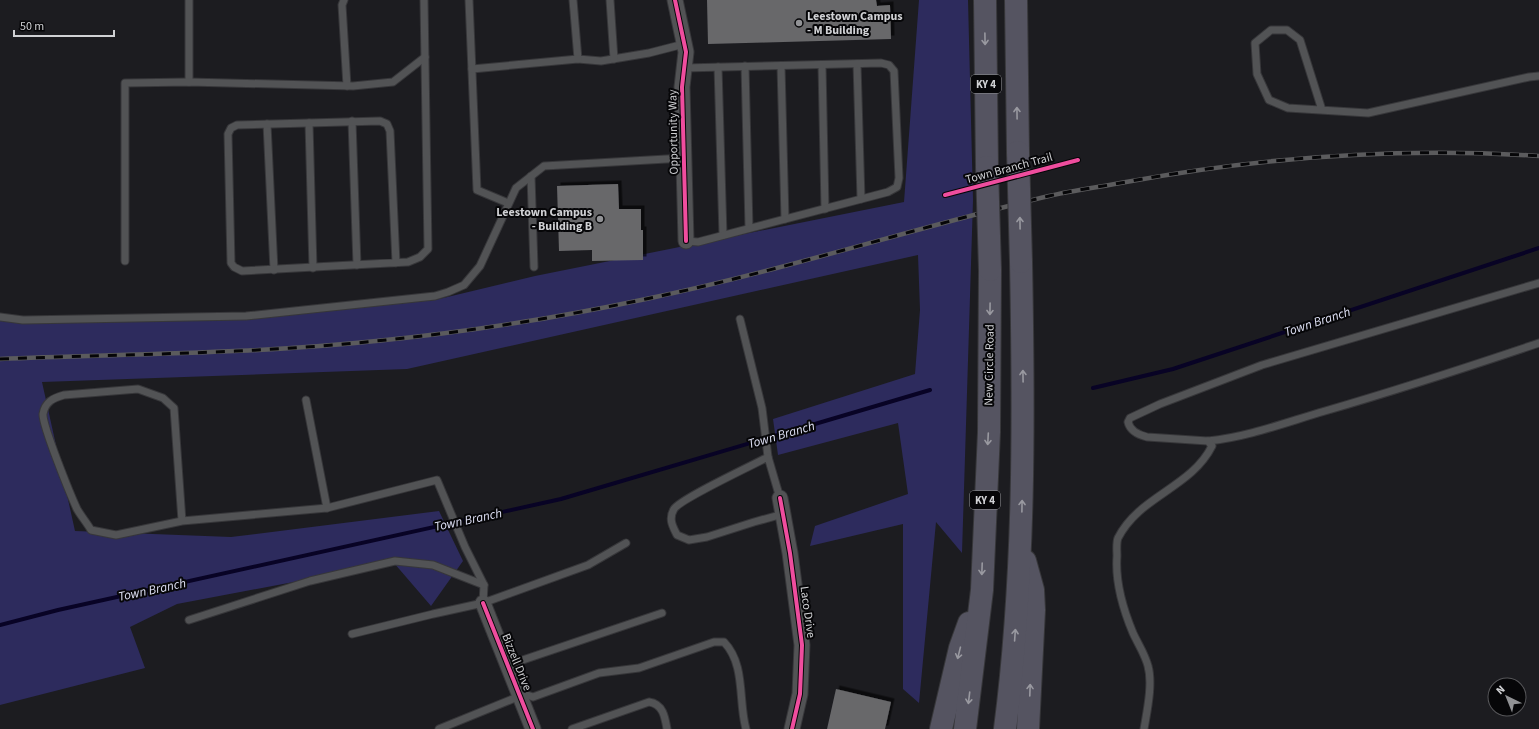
<svg xmlns="http://www.w3.org/2000/svg" width="1539" height="729" font-family="'Source Sans 3',sans-serif">
	<style>
		.green { fill: #2d2b5d }
		.lines { fill: none; stroke-linecap: round; stroke-linejoin: round }
		.stream { stroke: #080325; stroke-width: 4 }
		.building { fill: #67676a; filter: url(#shadow) }
		.lane-casing { stroke: #37373a; stroke-width: 9 }
		.street-casing { stroke: #37373a; stroke-width: 17 }
		.highway-casing { stroke: #37373a; stroke-width: 24 }
		.lane { stroke: #525355; stroke-width: 7 }
		.street { stroke: #525355; stroke-width: 15 }
		.highway { stroke: #555461; stroke-width: 22 }
		.rail-casing { stroke: #5b5b5d; stroke-width: 4.5 }
		.rail { stroke: #060608; stroke-width: 3; stroke-dasharray: 9; stroke-linecap: butt }
		.highway-bridge-casing { stroke: #37373a; stroke-width: 24; stroke-linecap: butt }
		.highway-bridge { stroke: #555461; stroke-width: 22 }
		.cycleway-casing { stroke: #060608; stroke-width: 6 }
		.cycleway { stroke: #ef4d9e; stroke-width: 4 }
		.oneway { stroke: #9999a0 }
		.poi-dot { fill: #919295; stroke: #060608; stroke-width: 1.5 }
		.labels { text-anchor: middle; stroke-width: 4; stroke-linejoin: round; paint-order: stroke }
		.shield { fill: #060608; stroke: #939497; stroke-width: 1 }
		.shield-label { font-size: 11px; font-weight: bold; fill: #d0d1d4 }
		.poi-label { font-size: 12px; font-weight: bold; fill: #d0d1d4; stroke: #060608; text-anchor: start }
		.street-label { font-size: 12px; fill: #d0d1d4; stroke: #060608 }
		.water-label { font-size: 13px; font-style: italic; fill: #dee0f4; stroke: #060608 }
	</style>
	<defs>
		<filter id="shadow"><feDropShadow dx="3.5" dy="-3.5" stdDeviation="0" flood-color="#0009"/></filter>
	</defs>
	<rect width="100%" height="100%" fill="#1c1c20"/>
	<polygon class="green" points="919,0 968,0 973,200 962,553 936,522 919,703 903,689 903,524 810,546 815,526 908,494 898,423 778,455 773,419 915,374 920,310 918,255 407,369 42,382 75,531 231,537 439,511 463,561 431,606 394,563 177,604 130,627 145,668 0,705 0,317 246,316 435,300 535,276 904,202"/>
	<g class="lines">
		<g class="stream">
			<polyline points="1093,388 1173,369 1539,248"/>
			<polyline points="0,625 58,610 561,499 930,390"/>
		</g>
	</g>
	<g class="building">
		<polygon points="707,0 876,0 877,6 890,5 891,39 708,44"/>
		<polygon points="618,184 619,209 641,209 641,230 643,230 643,260 592,261 592,250 559,251 557,186"/>
		<polygon points="836,689 891,702 885,729 827,729"/>
	</g>
	<g class="lines">
		<g class="lane-casing">
			<g id="lane">
				<polyline points="189,0 189,82"/>
				<polyline points="344,0 342,5 347,86"/>
				<polyline points="469,0 477,190 508,203"/>
				<polyline points="573,0 578,59 601,61 649,53 684,44"/>
				<polyline points="610,0 614,59"/>
				<polyline points="857,64 861,199"/>
				<polyline points="822,65 825,209"/>
				<polyline points="745,66 749,228"/>
				<polyline points="781,66 785,219"/>
				<polyline points="718,67 723,235"/>
				<polyline points="684,68 881,63 889,65 894,71 899,178 897,187 888,192 698,242 686,241"/>
				<polyline points="472,69 578,59"/>
				<polyline points="1322,110 1300,40 1287,30 1271,30 1255,43 1257,74 1269,100 1288,108 1368,113 1529,77 1539,76"/>
				<polyline points="352,121 357,265"/>
				<polyline points="309,123 313,268"/>
				<polyline points="267,124 274,270"/>
				<polyline points="531,176 534,267"/>
				<polyline points="125,261 125,83 189,82 353,86 393,82 425,57"/>
				<polyline points="396,263 390,131 387,124 380,121 237,125 231,128 228,134 231,263 234,267 242,271 408,262 420,257 428,249 424,0"/>
				<polyline points="0,317 23,320 246,316 435,296 448,292 464,285 480,266 516,188 544,166 684,158"/>
				<polyline points="740,319 762,408 768,457"/>
				<polyline points="306,400 327,508"/>
				<path d="M1208,441C1248,437 1287,422 1325,411C1397,390 1468,367 1539,343"/>
				<path d="M780,498L768,457C753,465 680,499 674,509C668,519 673,527 677,535L689,540L707,537L754,522L783,514"/>
				<path d="M182,521L116,535L91,530C87,523 81,516 77,509C71,496 42,425 43,414C45,402 53,398 64,395L138,389L163,398L174,408L182,521L327,508L437,480L465,547L484,585L483,603"/>
				<polyline points="189,620 310,581 395,561 433,565 484,585"/>
				<polyline points="352,634 433,614 483,603 588,565 626,543"/>
				<polyline points="508,665 662,613"/>
				<path d="M439,729L520,696L527,695L533,697L599,673L639,668L714,642H724C746,665 738,701 746,729"/>
				<path d="M572,729L649,702C663,704 665,717 667,729"/>
				<path d="M1144,729C1147,711 1153,684 1148,666C1145,654 1138,644 1133,633C1123,609 1115,582 1117,556C1117,551 1116,543 1118,538C1139,496 1191,488 1212,446L1208,441L1147,437C1139,435 1130,431 1128,422L1130,418L1160,404L1262,365L1539,283"/>
			</g>
		</g>
		<g class="street-casing">
			<g id="street">
				<polyline points="675,0 686,52 682,87 686,241"/>
				<polyline points="780,498 790,553 802,645 800,694 792,729"/>
				<polyline points="483,603 533,729"/>
			</g>
		</g>
		<g class="highway-casing">
			<g id="highway">
				<polyline points="985,0 987,167"/>
				<polyline points="1016,0 1018,152"/>
				<polyline points="1025,561 1033,590 1034,610 1028,729"/>
				<polyline points="941,729 960,648 969,623"/>
				<polyline points="965,729 982,590 989,432 990,270"/>
				<path d="M1005,729C1025,574 1024,418 1021,262"/>
			</g>
		</g>
		<use href="#lane" class="lane"/>
		<use href="#street" class="street"/>
		<use href="#highway" class="highway"/>
		<g class="rail-casing">
			<path id="rail" d="M0,359C125,354 251,354 376,341C467,332 557,318 646,299C782,271 914,228 1049,196C1074,190 1100,187 1126,182C1262,157 1401,147 1539,156"/>
		</g>
		<use href="#rail" class="rail"/>
		<g class="highway-bridge-casing">
			<g id="highway-bridge">
				<polyline points="1018,152 1021,262"/>
				<polyline points="987,167 990,270"/>
			</g>
		</g>
		<use href="#highway-bridge" class="highway-bridge"/>
		<g class="cycleway-casing">
			<g id="cycleway">
				<polyline points="675,0 686,52 682,87 686,241"/>
				<polyline points="945,195 1078,160"/>
				<polyline points="780,498 790,553 802,645 800,694 792,729"/>
				<polyline points="483,603 533,729"/>
			</g>
		</g>
		<use href="#cycleway" class="cycleway"/>
	</g>
	<defs><path id="oneway-shaft" d="M-6 0H5M1.5-3L5.5 0L1.5 3" fill="none" stroke-width="1.6" stroke-linecap="round" stroke-linejoin="round"/></defs>
	<g class="oneway">
		<use href="#oneway-shaft" transform="translate(985 39) rotate(89)"/>
		<use href="#oneway-shaft" transform="translate(1017 113) rotate(-91)"/>
		<use href="#oneway-shaft" transform="translate(1020 223) rotate(-91)"/>
		<use href="#oneway-shaft" transform="translate(990 309) rotate(91)"/>
		<use href="#oneway-shaft" transform="translate(1023 376) rotate(-91)"/>
		<use href="#oneway-shaft" transform="translate(988 439) rotate(93)"/>
		<use href="#oneway-shaft" transform="translate(1022 506) rotate(-89)"/>
		<use href="#oneway-shaft" transform="translate(982 569) rotate(92)"/>
		<use href="#oneway-shaft" transform="translate(1015 635) rotate(-86)"/>
		<use href="#oneway-shaft" transform="translate(959 653) rotate(104)"/>
		<use href="#oneway-shaft" transform="translate(1030 690) rotate(-88)"/>
		<use href="#oneway-shaft" transform="translate(969 698) rotate(97)"/>
	</g>
	<g class="poi-dot">
		<circle cx="799" cy="23" r="4"/>
		<circle cx="600" cy="219" r="4"/>
	</g>
	<g class="labels">
		<g class="shield">
			<rect x="971" y="75" width="30" height="18" rx="3"/>
			<rect x="970" y="491" width="30" height="18" rx="3"/>
		</g>
		<g class="shield-label">
			<text x="986" y="88">KY 4</text>
			<text x="985" y="504">KY 4</text>
		</g>
		<g class="poi-label">
			<text x="807" y="20">Leestown Campus<tspan x="807" dy="14">- M Building</tspan></text>
			<text x="592" y="216" text-anchor="end">Leestown Campus<tspan x="592" dy="14">- Building B</tspan></text>
		</g>
		<g class="street-label">
			<text transform="translate(673 132) rotate(-91)" y="4">Opportunity Way</text>
			<text transform="translate(1009 168) rotate(-15)" y="4">Town Branch Trail</text>
			<text transform="translate(989 365) rotate(-89)" y="4">New Circle Road</text>
			<text transform="translate(808 612) rotate(82)" y="4">Laco Drive</text>
			<text transform="translate(517 662) rotate(68)" y="4">Bizzell Drive</text>
		</g>
		<g class="water-label">
			<text transform="translate(1317 321) rotate(-18)" y="5">Town Branch</text>
			<text transform="translate(781 434) rotate(-16)" y="5">Town Branch</text>
			<text transform="translate(468 519) rotate(-12)" y="5">Town Branch</text>
			<text transform="translate(152 589) rotate(-12)" y="5">Town Branch</text>
		</g>
	</g>
	<g transform="translate(1507 697) rotate(317)"><circle r="19" fill="#060608" stroke="#57575a"/>
	<path d="M0-3L7 15L0 10L-7 15Z" fill="#919295"/>
	<text y="-6" font-size="11" font-weight="bold" text-anchor="middle" fill="#d0d1d4">N</text>
	</g>
	<path d="M14 30v6h100v-6" fill="none" stroke="#d0d1d4" stroke-width="2"/>
	<text x="20" y="30" font-size="12" fill="#d0d1d4" stroke="#060608" stroke-width="3" paint-order="stroke">50 m</text>
</svg>
